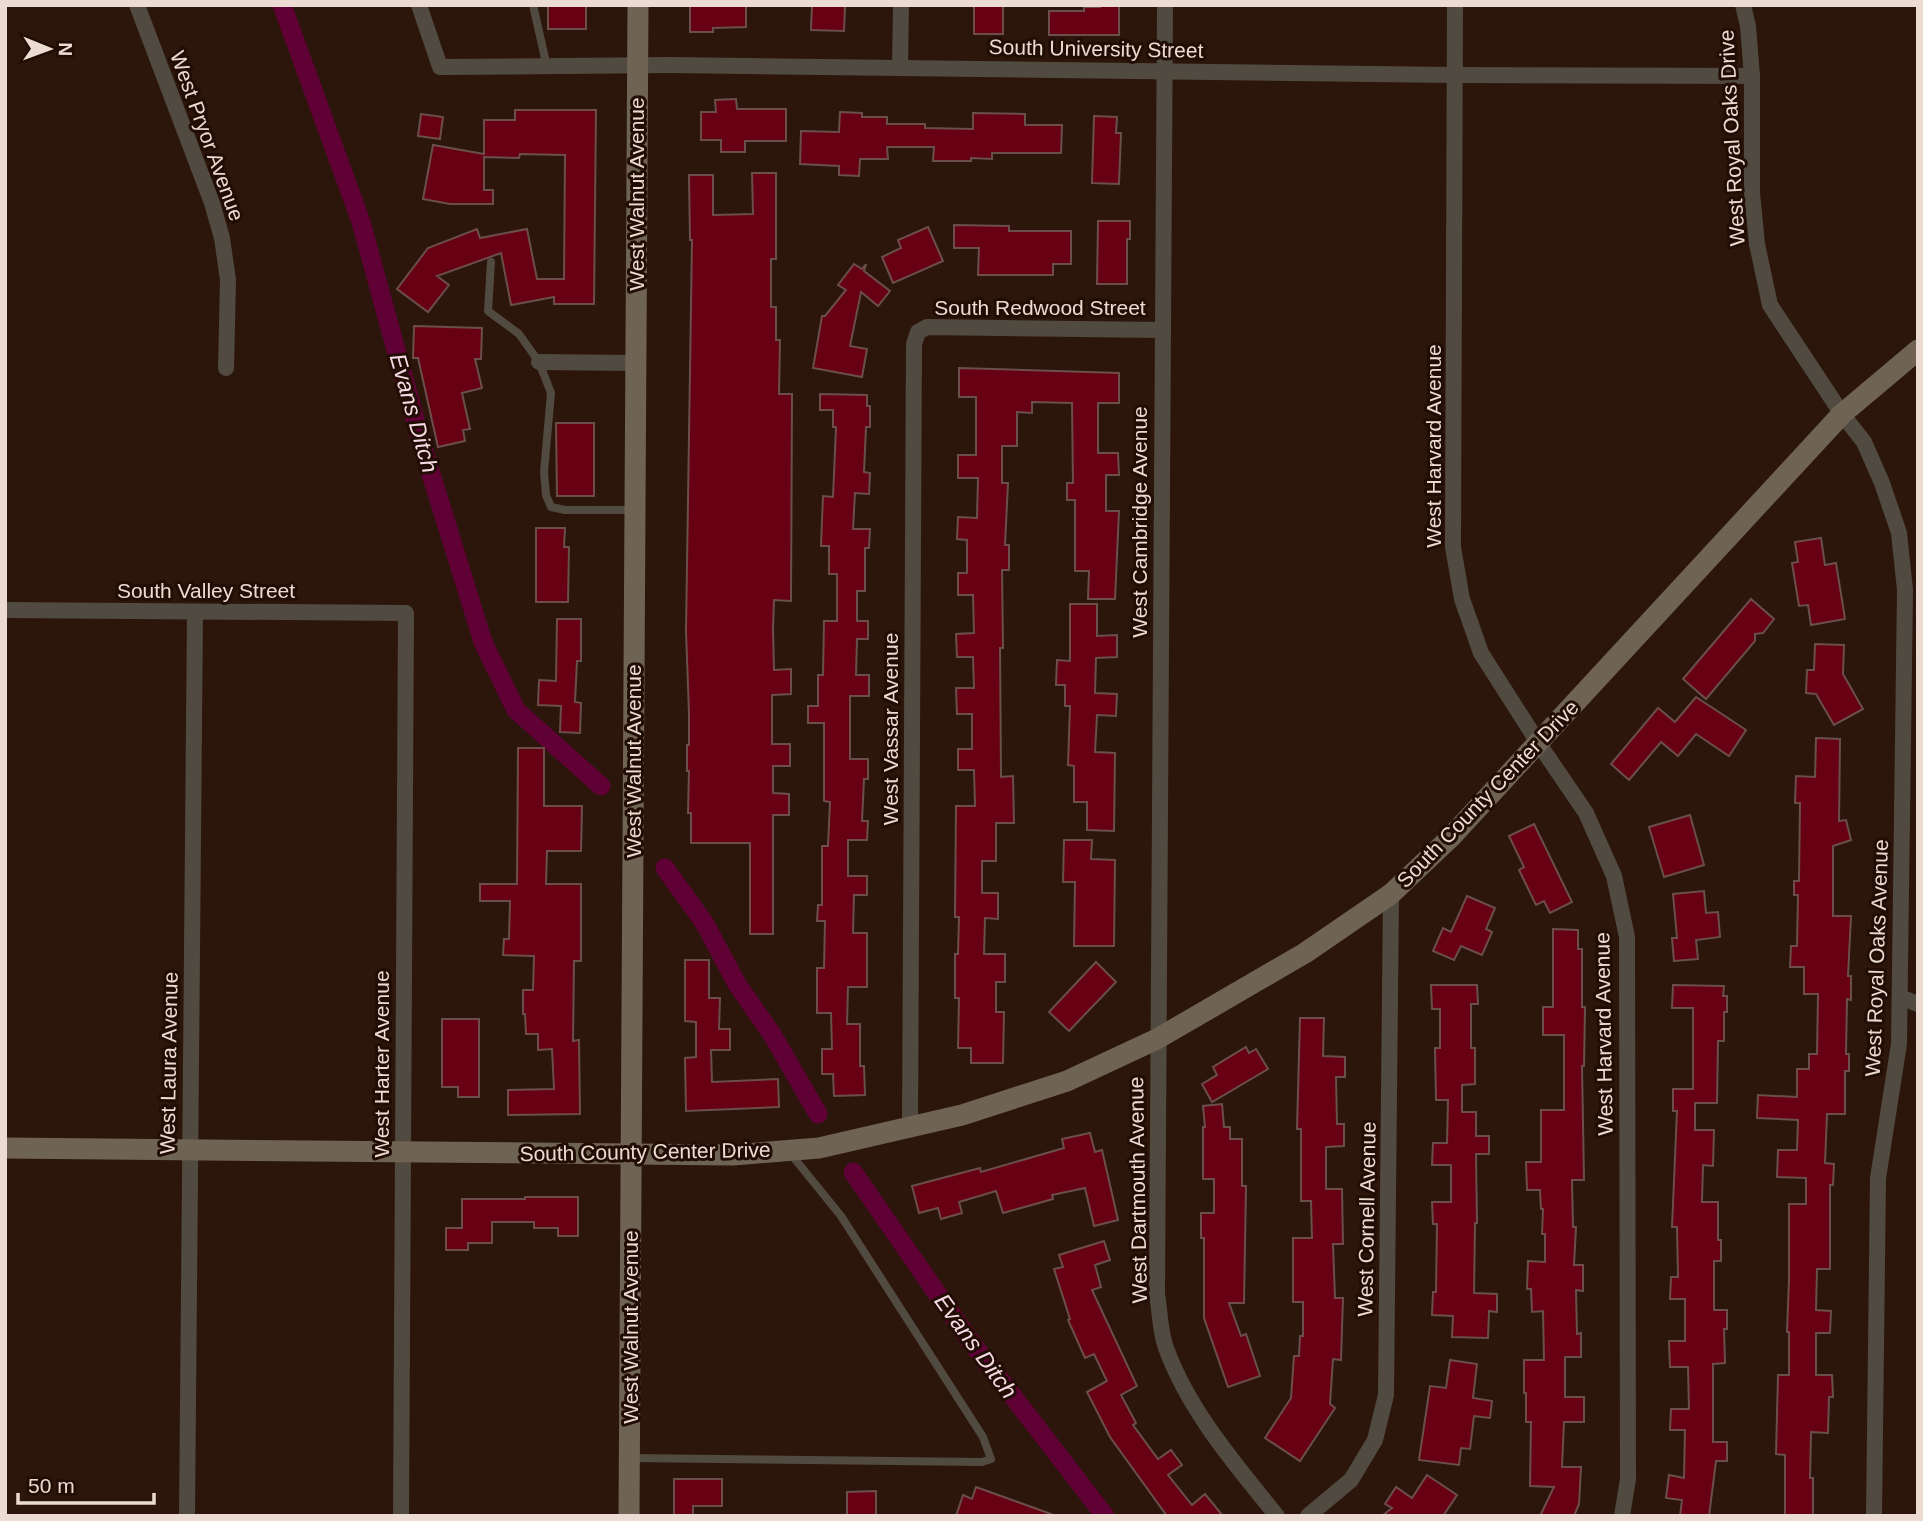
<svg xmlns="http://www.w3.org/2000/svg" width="1923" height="1521" font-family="Helvetica,sans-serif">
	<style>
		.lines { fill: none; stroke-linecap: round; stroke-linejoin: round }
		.canal { stroke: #600135; stroke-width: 19 }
		.building { fill: #660012; stroke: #6b4e4c; stroke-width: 2 }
		.lane { stroke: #514a40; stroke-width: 8 }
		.street { stroke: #514a40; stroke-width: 16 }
		.secondary { stroke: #6f6354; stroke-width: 21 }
		.labels { text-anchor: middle; stroke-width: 6; stroke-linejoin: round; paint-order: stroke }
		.street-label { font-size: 21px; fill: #ebdbd3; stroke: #210d04 }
		.water-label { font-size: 23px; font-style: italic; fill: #f6dbe4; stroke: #210d04 }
	</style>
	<rect width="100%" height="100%" fill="#2c160b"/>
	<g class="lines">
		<g class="canal">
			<polyline points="282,5 361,222 422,445 483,642 516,710 601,786"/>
			<polyline points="665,868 705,924 737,984 773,1036 818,1114"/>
			<polyline points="853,1172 968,1338 1105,1516"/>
		</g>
	</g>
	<g class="building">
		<rect x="548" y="5" width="38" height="24"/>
		<polygon points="690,5 746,5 746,27 713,28 713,32 690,32"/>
		<polygon points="812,5 845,5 844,31 811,30"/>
		<rect x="974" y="5" width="29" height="29"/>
		<polygon points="1100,5 1119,5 1119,35 1049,35 1049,11 1084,11 1084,7 1100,7"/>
		<polygon points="736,99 737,109 786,109 786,141 745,141 745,152 721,152 721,140 701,140 701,112 716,112 715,100"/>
		<polygon points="515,110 596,110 594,304 554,304 554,297 511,305 501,253 437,276 449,285 428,312 397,289 428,248 477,229 480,238 527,229 537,279 564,279 565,155 520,154 519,158 484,157 484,190 493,190 493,204 450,204 423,199 433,145 484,154 484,120 515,120"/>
		<polygon points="840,112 862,113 862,117 887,117 887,124 925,124 925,128 973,129 973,113 1025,114 1025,125 1062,125 1061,153 992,153 992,159 971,158 971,161 933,161 934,147 887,147 888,159 860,159 859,176 839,175 839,166 800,164 801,131 839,132"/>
		<polygon points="421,114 443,117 440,139 418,136"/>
		<polygon points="1094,116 1117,117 1116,133 1121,133 1119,184 1092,183"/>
		<polygon points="752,173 776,173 776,259 771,259 771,307 776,307 776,340 780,340 779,394 792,394 791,601 774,600 773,629 774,670 791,669 791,694 772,695 772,744 790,744 790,766 773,766 773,793 789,794 789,815 773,815 773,934 750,934 750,843 691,843 691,813 688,813 689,771 687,771 687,745 689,745 689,713 686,631 692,240 690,240 689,175 713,175 713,215 753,214"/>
		<polygon points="1098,221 1130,221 1130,239 1127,239 1127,284 1097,284"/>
		<polygon points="954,225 1009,226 1009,231 1071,231 1071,264 1053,264 1053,275 978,275 979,248 954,248"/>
		<polygon points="928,227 943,261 893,283 882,257 901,248 898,240"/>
		<polygon points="854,264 862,269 866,264 864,271 890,291 878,306 861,292 850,346 867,349 862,377 813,368 822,316 825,316 846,290 838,285"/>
		<polygon points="414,326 482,328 481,359 475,359 482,388 462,393 470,429 463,430 465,441 438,447 418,358 413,358"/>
		<polygon points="959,368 1119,373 1119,403 1098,403 1098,453 1118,453 1119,475 1106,475 1106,511 1119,511 1115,599 1088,599 1089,571 1075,571 1075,500 1067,500 1067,483 1073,483 1072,403 1032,402 1032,413 1017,412 1017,446 1002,446 1002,483 1008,483 1005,545 1009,545 1009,570 1002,570 1003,648 1000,648 1001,777 1013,776 1014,823 996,823 996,861 982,861 982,893 998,893 998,919 985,918 984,954 1005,954 1005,982 996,982 996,1012 1004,1012 1003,1063 971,1063 971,1048 958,1048 959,998 955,998 955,954 958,954 959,917 955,917 956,806 975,806 974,770 958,770 958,749 972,749 972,714 957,714 956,688 974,688 973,657 957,657 956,634 974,633 973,595 958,595 958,573 967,573 967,540 957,539 958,517 977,518 978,478 958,478 958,455 976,455 976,397 959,397"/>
		<polygon points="820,394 867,395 867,406 870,406 870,427 866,427 864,472 870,473 869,494 855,493 853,529 870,529 869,548 865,548 865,591 857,591 857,621 868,621 868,639 857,639 856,675 869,675 869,696 850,696 850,759 868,759 868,779 864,779 862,821 868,821 867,840 848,840 848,876 867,876 867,895 854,895 853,933 867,933 867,987 848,987 847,1024 860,1024 860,1066 864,1066 865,1095 834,1096 833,1074 822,1074 822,1049 832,1049 831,1013 817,1013 817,968 824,968 825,921 817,921 818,905 822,905 822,846 828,846 830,802 824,801 824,723 808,723 808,706 818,706 818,675 823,675 824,621 837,621 837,574 829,574 829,546 821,546 823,496 833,497 836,427 833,427 833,410 820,410"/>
		<polygon points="556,423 594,423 594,496 557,496"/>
		<polygon points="536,528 565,528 564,547 569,547 568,602 536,602"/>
		<polygon points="1821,538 1825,565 1836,563 1845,619 1811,625 1808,605 1799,606 1792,563 1798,562 1795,542"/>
		<polygon points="1751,599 1774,619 1763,633 1755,634 1755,641 1706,699 1683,679"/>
		<polygon points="1070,604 1097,604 1097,636 1117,635 1117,657 1096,658 1095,693 1117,694 1116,716 1097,715 1095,752 1115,753 1114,831 1087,830 1087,802 1074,802 1074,766 1068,765 1070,706 1065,706 1065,685 1056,685 1057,660 1070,661"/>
		<polygon points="557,619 581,619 581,661 577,661 575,702 581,703 580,733 560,732 561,706 538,705 539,680 556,681"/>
		<polygon points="1815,644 1844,645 1843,674 1863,709 1834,725 1816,694 1806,693 1807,670 1814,670"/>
		<polygon points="1696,697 1746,730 1729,756 1696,734 1678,756 1661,742 1629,780 1611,764 1658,708 1675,722"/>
		<polygon points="1816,738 1840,739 1839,821 1846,820 1851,840 1833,846 1833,916 1851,916 1848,976 1851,976 1851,1000 1847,999 1846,1054 1849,1054 1849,1071 1845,1071 1845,1114 1827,1114 1825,1163 1834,1164 1833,1185 1830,1185 1830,1269 1817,1269 1816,1310 1831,1311 1830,1333 1816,1333 1816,1375 1832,1375 1833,1397 1829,1397 1828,1433 1811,1432 1810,1478 1813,1478 1813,1516 1785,1516 1785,1455 1776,1454 1778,1375 1789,1375 1789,1332 1787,1332 1789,1280 1789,1204 1806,1204 1806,1178 1777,1177 1778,1150 1797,1150 1798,1120 1757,1118 1758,1095 1797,1097 1797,1069 1809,1069 1809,1054 1817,1054 1818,994 1804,994 1804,967 1790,967 1791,946 1797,946 1798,895 1794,895 1794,881 1799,881 1800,803 1795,803 1796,776 1815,777"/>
		<polygon points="518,748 544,748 544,806 582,806 581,851 547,851 546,884 581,884 581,961 574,961 573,1041 579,1040 580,1114 508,1115 508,1090 554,1089 552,1049 538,1050 538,1034 526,1034 525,1014 523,1014 523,990 533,990 534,956 503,955 504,939 509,939 510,901 480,901 480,884 517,884"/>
		<polygon points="1690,815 1704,865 1664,877 1649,827"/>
		<polygon points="1534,824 1572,902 1550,913 1544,901 1536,905 1519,870 1524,867 1509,836"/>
		<polygon points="1064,840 1092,840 1091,859 1115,860 1114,946 1074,946 1075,882 1063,882"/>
		<polygon points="1704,891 1706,913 1718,912 1720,937 1696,940 1698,959 1674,961 1672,938 1677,938 1673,894"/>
		<polygon points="1467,896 1495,908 1486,929 1492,932 1482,955 1461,946 1454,960 1433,951 1443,928 1451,932"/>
		<polygon points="1553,929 1578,930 1578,949 1582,949 1582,1007 1585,1007 1584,1066 1582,1066 1584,1180 1572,1180 1573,1227 1576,1227 1574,1265 1583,1265 1583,1291 1576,1290 1577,1334 1581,1333 1581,1357 1565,1357 1565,1397 1584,1397 1584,1422 1564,1422 1562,1467 1581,1467 1579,1504 1574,1516 1540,1516 1554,1487 1530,1486 1531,1422 1526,1422 1526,1393 1524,1393 1524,1360 1544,1360 1543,1311 1532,1312 1531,1289 1527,1289 1528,1261 1545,1262 1545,1234 1542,1234 1543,1209 1541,1209 1540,1190 1527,1190 1526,1162 1541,1162 1541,1110 1564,1110 1564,1035 1543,1035 1543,1007 1553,1007"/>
		<polygon points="685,960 709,960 709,998 720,998 719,1029 730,1029 730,1050 711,1050 712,1082 778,1079 779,1107 686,1111 685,1058 696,1057 696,1022 685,1021"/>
		<polygon points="1096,962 1116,982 1069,1031 1049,1012"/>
		<polygon points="1431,985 1477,985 1478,1004 1471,1004 1471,1048 1475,1048 1475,1084 1462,1085 1462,1112 1476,1112 1476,1136 1489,1136 1489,1154 1476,1154 1477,1223 1475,1223 1474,1293 1497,1294 1497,1312 1489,1311 1488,1338 1452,1337 1453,1316 1432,1315 1433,1292 1436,1292 1437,1224 1433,1224 1432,1202 1451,1202 1451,1165 1432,1165 1433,1143 1447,1143 1448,1100 1436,1100 1435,1048 1440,1048 1440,1009 1432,1009"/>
		<polygon points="1673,985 1724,986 1723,996 1727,996 1727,1012 1724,1012 1724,1041 1718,1041 1717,1103 1695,1103 1695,1130 1714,1130 1713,1166 1703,1165 1702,1202 1718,1202 1718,1240 1721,1240 1721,1261 1714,1261 1714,1310 1727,1310 1727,1329 1724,1329 1725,1363 1713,1364 1713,1442 1727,1442 1727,1461 1716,1461 1709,1516 1680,1516 1682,1500 1666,1498 1669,1475 1684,1478 1685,1430 1670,1430 1671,1409 1689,1409 1688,1367 1670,1367 1669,1341 1685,1341 1685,1299 1670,1299 1671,1277 1678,1277 1677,1227 1672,1227 1677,1111 1673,1111 1673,1089 1693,1089 1693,1008 1672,1008"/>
		<polygon points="1300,1018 1324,1018 1323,1056 1345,1057 1345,1077 1336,1077 1337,1124 1344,1124 1344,1146 1326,1147 1326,1189 1342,1189 1343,1244 1333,1244 1335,1298 1343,1298 1341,1360 1333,1359 1330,1404 1335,1408 1300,1461 1265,1438 1291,1398 1294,1356 1299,1356 1300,1336 1303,1336 1303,1302 1293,1302 1293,1238 1312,1238 1311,1201 1301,1201 1301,1129 1297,1129"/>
		<polygon points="442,1019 479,1019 479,1097 458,1097 458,1087 442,1087"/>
		<polygon points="1246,1047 1249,1053 1256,1049 1268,1069 1212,1102 1202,1084 1217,1075 1213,1067"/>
		<polygon points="1222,1104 1224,1127 1230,1127 1230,1139 1242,1139 1242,1186 1246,1186 1244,1303 1229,1303 1241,1336 1246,1334 1260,1376 1228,1387 1204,1318 1204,1238 1201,1238 1201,1213 1214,1213 1214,1179 1203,1179 1203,1127 1205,1127 1203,1106"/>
		<polygon points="1090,1133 1095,1152 1102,1150 1118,1220 1094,1226 1085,1188 1052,1195 1053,1199 1003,1213 996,1191 959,1202 962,1213 941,1219 938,1208 919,1213 912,1186 980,1168 981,1172 1064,1148 1062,1139"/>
		<polygon points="525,1197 578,1197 578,1236 558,1236 558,1228 534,1228 534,1222 492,1222 492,1243 468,1243 468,1250 446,1250 446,1228 462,1228 462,1199 525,1199"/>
		<polygon points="1104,1241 1110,1260 1095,1265 1101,1287 1092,1290 1137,1386 1121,1395 1136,1423 1133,1425 1158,1459 1171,1450 1182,1465 1168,1475 1192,1505 1205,1494 1223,1516 1167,1516 1110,1437 1087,1392 1107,1381 1094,1354 1085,1358 1068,1320 1070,1319 1054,1269 1063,1267 1059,1255"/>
		<polygon points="1450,1360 1477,1364 1473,1398 1492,1401 1490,1418 1474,1416 1470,1449 1461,1448 1459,1465 1419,1460 1430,1386 1446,1388"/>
		<polygon points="1427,1475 1457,1495 1443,1516 1382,1516 1392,1508 1385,1504 1396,1487 1412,1498"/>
		<polygon points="674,1479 722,1479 722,1506 693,1506 693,1516 674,1516"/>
		<polygon points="976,1487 1051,1514 1051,1516 956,1516 963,1495 972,1499"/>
		<polygon points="876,1491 876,1516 847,1516 847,1492"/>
	</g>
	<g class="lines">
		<g class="lane">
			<polyline points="533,5 547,67"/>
			<polyline points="491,262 488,311 519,334 539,362 551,393 544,472 546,495 551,507 565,510 634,510"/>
			<polyline points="630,1458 982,1462 991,1459 983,1437 841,1216 790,1153"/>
		</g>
		<g class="street">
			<polyline points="137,5 212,203 222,238 228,280 226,368"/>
			<polyline points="419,5 440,67 669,65 1454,75 1752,76"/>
			<path d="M1165,5L1157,1294C1160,1311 1160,1332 1166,1348C1189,1411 1235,1464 1277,1516"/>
			<polyline points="1455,5 1453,547 1462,599 1481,653 1539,744 1586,813 1614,876 1627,937 1628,1479 1622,1516"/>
			<polyline points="1743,5 1748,26 1752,76 1752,193 1757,244 1770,305 1842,414 1864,442 1882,483 1899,533 1905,590 1899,1044 1878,1178 1874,1516"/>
			<polyline points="900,68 901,5"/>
			<polyline points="539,362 636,363"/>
			<polyline points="5,610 406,613 401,1516"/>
			<polyline points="1900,997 1918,1004"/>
			<polyline points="910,1128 914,344 918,332 927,327 1162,330"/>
			<polyline points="187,1516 195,612"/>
			<polyline points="1308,1516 1351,1480 1375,1440 1386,1395 1391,894"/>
		</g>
		<g class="secondary">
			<polyline points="5,1148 733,1155 819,1148 962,1115 1067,1081 1157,1039 1305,953 1391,894 1450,838 1842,414 1918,350"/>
			<polyline points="629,1516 638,5"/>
		</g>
	</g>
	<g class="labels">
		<g class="street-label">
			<text transform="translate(1096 49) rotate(1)" y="7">South University Street</text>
			<text transform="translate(207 136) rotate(70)" y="7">West Pryor Avenue</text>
			<text transform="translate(1732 138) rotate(-93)" y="7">West Royal Oaks Drive</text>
			<text transform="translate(637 194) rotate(-90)" y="7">West Walnut Avenue</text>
			<text x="1040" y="315">South Redwood Street</text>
			<text transform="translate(1434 446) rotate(-90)" y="7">West Harvard Avenue</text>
			<text transform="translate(1140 522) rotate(-90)" y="7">West Cambridge Avenue</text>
			<text x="206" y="598">South Valley Street</text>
			<text transform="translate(891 729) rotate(-90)" y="7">West Vassar Avenue</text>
			<text transform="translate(634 761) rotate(-90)" y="7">West Walnut Avenue</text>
			<text transform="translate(1488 794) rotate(-46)" y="7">South County Center Drive</text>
			<text transform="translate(1877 958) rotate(-88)" y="7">West Royal Oaks Avenue</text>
			<text transform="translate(1604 1034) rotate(-91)" y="7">West Harvard Avenue</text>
			<text transform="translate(169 1063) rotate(-89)" y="7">West Laura Avenue</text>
			<text transform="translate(382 1064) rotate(-90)" y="7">West Harter Avenue</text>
			<text transform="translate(645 1152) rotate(-1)" y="7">South County Center Drive</text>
			<text transform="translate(1138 1190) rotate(-91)" y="7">West Dartmouth Avenue</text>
			<text transform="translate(1367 1219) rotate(-89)" y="7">West Cornell Avenue</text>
			<text transform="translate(631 1327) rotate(-90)" y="7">West Walnut Avenue</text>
		</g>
		<g class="water-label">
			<text transform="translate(414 413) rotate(74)" y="8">Evans Ditch</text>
			<text transform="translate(976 1346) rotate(54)" y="8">Evans Ditch</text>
		</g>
	</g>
	<rect width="1923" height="1521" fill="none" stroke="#ebdbd3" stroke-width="14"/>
	<g transform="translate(49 49) rotate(91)" stroke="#210d04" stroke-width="5" paint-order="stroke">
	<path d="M0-5L12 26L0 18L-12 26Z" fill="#ebdbd3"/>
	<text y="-10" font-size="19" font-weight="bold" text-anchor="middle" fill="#ebdbd3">N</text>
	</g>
	<path d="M18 1493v10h136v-10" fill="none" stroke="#ebdbd3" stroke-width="3.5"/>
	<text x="28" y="1493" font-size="21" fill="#ebdbd3" stroke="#210d04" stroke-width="5" paint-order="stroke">50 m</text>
</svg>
